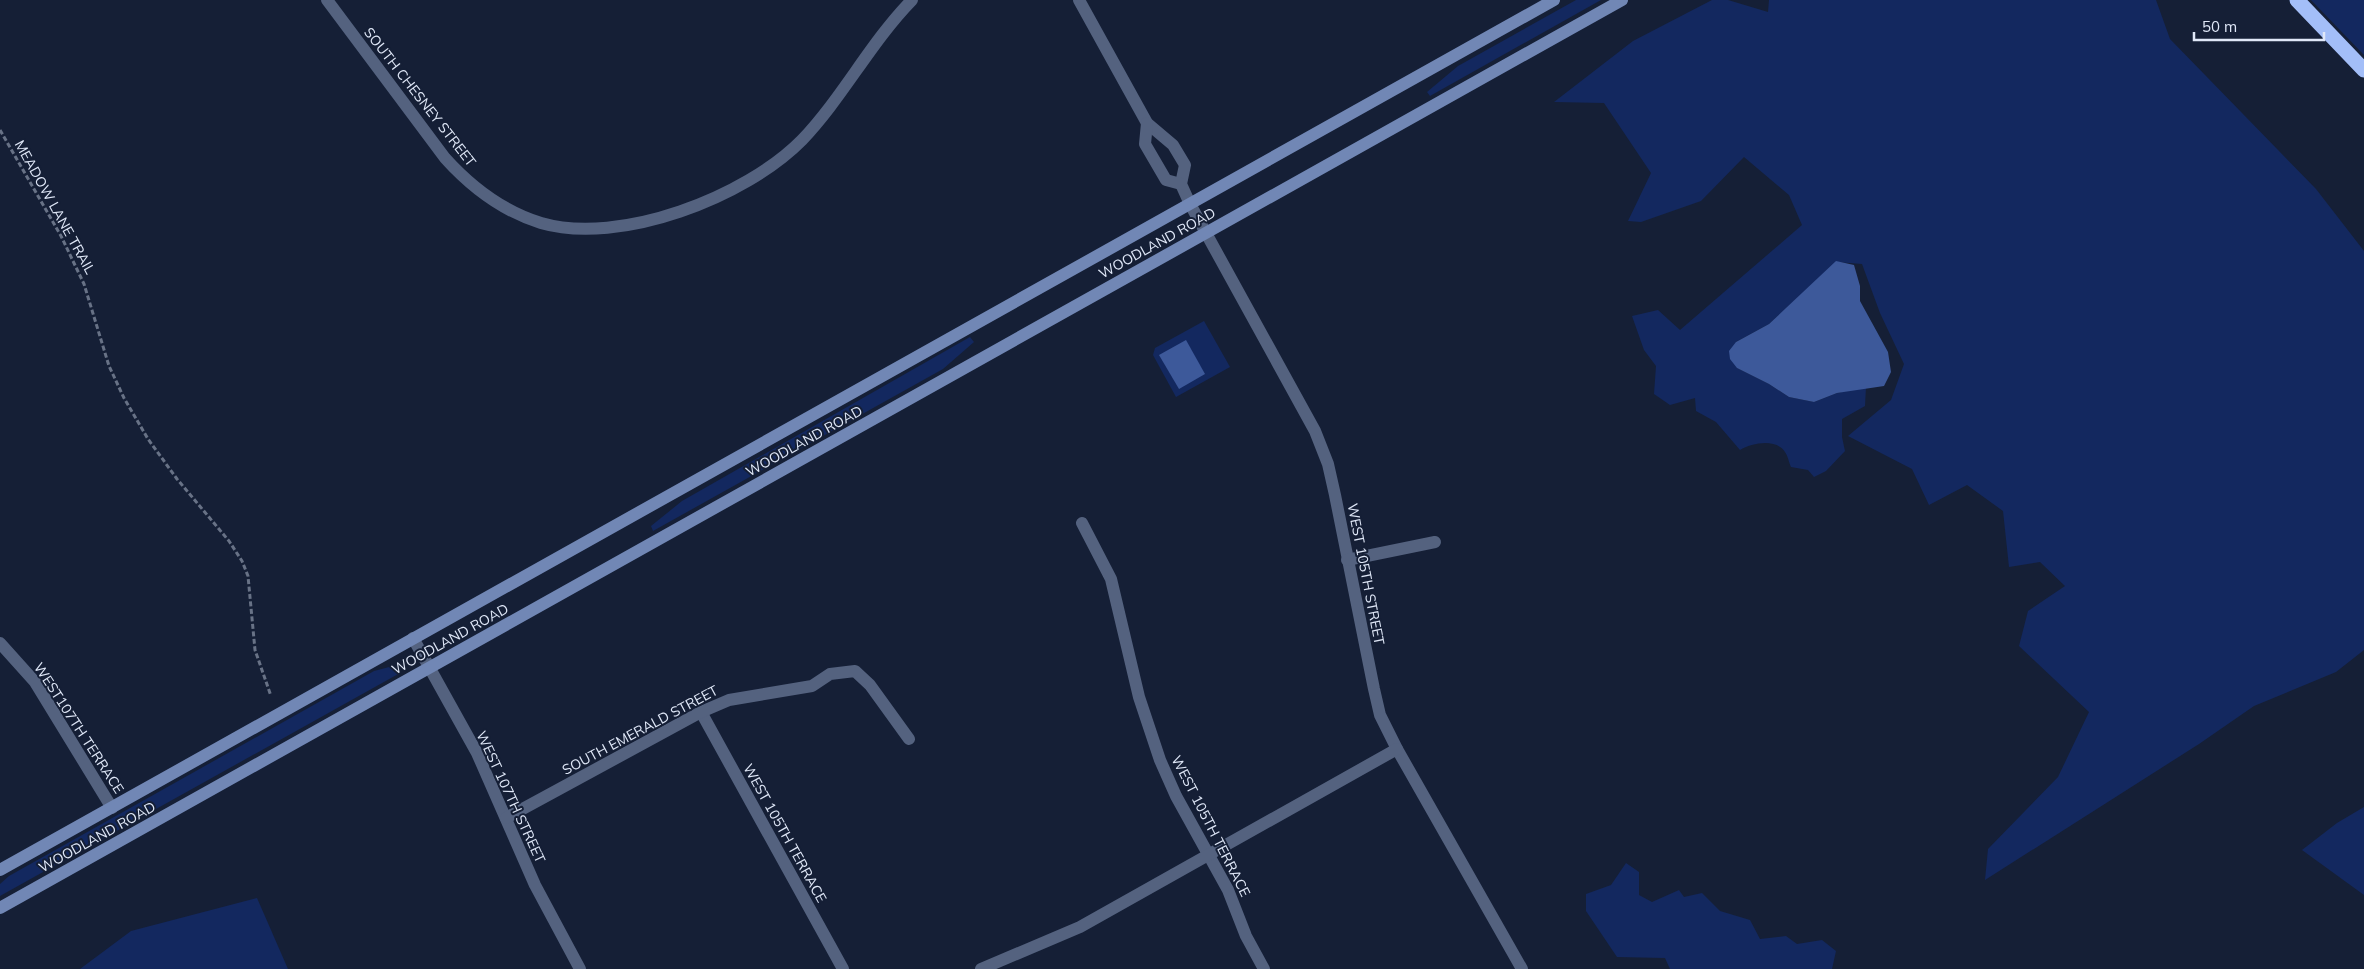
<svg xmlns="http://www.w3.org/2000/svg" width="2364" height="969" font-family="Mulish,sans-serif">
	<style>
		.green { fill: #13285f }
		.water { fill: #3d599a }
		.lines { fill: none; stroke-linecap: round; stroke-linejoin: round }
		.path { stroke: #687286; stroke-width: 3; stroke-dasharray: 5 2.5; stroke-linecap: butt }
		.minor { stroke: #54627f; stroke-width: 12 }
		.secondary { stroke: #7187b5; stroke-width: 12 }
		.motorway { stroke: #a3bef8; stroke-width: 15 }
		.labels { text-anchor: middle; stroke-width: 4; stroke-linejoin: round; paint-order: stroke }
		.street-label { font-size: 14px; fill: #e0e8f8; stroke: #151f36 }
	</style>
	<rect width="100%" height="100%" fill="#151f36"/>
	<g class="green">
		<polygon points="1576,0 1601,0 1430,96 1427,92 1458,66"/>
		<path d="M1712,0H1728L1768,12L1769,0H2156L2170,39L2316,189L2364,251V650L2336,672L2254,706L2199,744L1985,880L1988,849L2058,777L2089,712L2019,646L2028,611L2065,586L2040,562L2009,567L2003,511L1967,485L1929,505L1912,469L1848,436L1891,400L1904,364L1880,313L1862,264L1836,262L1769,324L1736,342L1737,368L1769,384L1789,397L1814,402L1837,393L1866,387L1865,406L1842,419V437L1845,451L1826,471L1814,477L1808,470L1791,467C1789,463 1788,456 1785,452C1776,438 1752,443 1740,450L1716,422L1696,411L1695,398L1670,405L1654,394L1656,366L1644,350L1632,316L1658,310L1680,330L1802,225L1789,195L1744,157L1701,201L1641,222L1628,221L1651,173L1604,103L1554,102L1633,41Z"/>
		<polygon points="2311,0 2364,0 2364,55"/>
		<polygon points="1204,321 1230,367 1176,397 1153,355 1155,348"/>
		<polygon points="970,337 974,342 943,369 653,531 651,526 682,501"/>
		<polygon points="393,666 400,666 400,673 0,896 0,884 9,876 374,671"/>
		<polygon points="2364,807 2364,895 2302,850 2337,823"/>
		<polygon points="1626,863 1639,872 1639,895 1652,902 1679,890 1684,897 1702,893 1720,911 1750,920 1760,939 1786,936 1797,944 1822,940 1836,951 1832,969 1670,969 1665,958 1617,957 1586,911 1586,894 1611,885"/>
		<polygon points="257,898 288,969 80,969 131,931"/>
	</g>
	<g class="water">
		<polygon points="1836,261 1854,265 1860,286 1860,301 1888,352 1891,372 1884,386 1837,393 1814,402 1789,397 1769,384 1737,368 1730,359 1729,351 1736,342 1769,324"/>
		<polygon points="1186,340 1205,374 1179,389 1159,355"/>
	</g>
	<g class="lines">
		<polyline class="path" points="0,130 61,236 84,284 109,366 124,398 148,439 177,479 229,541 242,561 248,576 255,650 271,696"/>
		<g class="minor">
			<path d="M327,0L445,158C472,188 502,211 541,223C620,246 746,197 802,140C843,97 870,43 912,0"/>
			<polyline points="1079,0 1147,123 1173,145 1185,165 1181,184 1190,204 1315,431 1328,464 1335,495 1374,689 1380,715 1397,749 1522,969"/>
			<polyline points="1147,123 1145,144 1166,180 1181,184"/>
			<polyline points="1082,523 1111,579 1139,697 1160,760 1176,796 1228,890 1246,936 1264,969"/>
			<polyline points="1347,560 1435,542"/>
			<polyline points="413,638 477,753 535,885 580,969"/>
			<polyline points="0,643 35,682 112,808"/>
			<polyline points="701,712 843,969"/>
			<polyline points="506,818 701,712 729,700 812,686 830,674 855,671 870,685 909,739"/>
			<polyline points="981,969 1080,927 1397,749"/>
		</g>
		<g class="secondary">
			<polyline points="0,870 1554,0"/>
			<polyline points="0,908 1622,0"/>
		</g>
		<polyline class="motorway" points="2297,0 2364,70"/>
	</g>
	<g class="labels">
		<g class="street-label">
			<text transform="translate(420 97) rotate(52)" y="5">SOUTH CHESNEY STREET</text>
			<text transform="translate(55 207) rotate(61)" y="5">MEADOW LANE TRAIL</text>
			<text transform="translate(1157 243) rotate(-29)" y="5">WOODLAND ROAD</text>
			<text transform="translate(804 441) rotate(-29)" y="5">WOODLAND ROAD</text>
			<text transform="translate(1366 574) rotate(79)" y="5">WEST 105TH STREET</text>
			<text transform="translate(450 639) rotate(-29)" y="5">WOODLAND ROAD</text>
			<text transform="translate(79 728) rotate(57)" y="5">WEST107TH TERRACE</text>
			<text transform="translate(640 730) rotate(-28)" y="5">SOUTH EMERALD STREET</text>
			<text transform="translate(511 797) rotate(65)" y="5">WEST 107TH STREET</text>
			<text transform="translate(1211 826) rotate(63)" y="5">WEST 105TH TERRACE</text>
			<text transform="translate(785 833) rotate(61)" y="5">WEST 105TH TERRACE</text>
			<text transform="translate(97 837) rotate(-29)" y="5">WOODLAND ROAD</text>
		</g>
	</g>
	<path d="M2194 32v8h130v-8" fill="none" stroke="#e0e8f8" stroke-width="2.5"/>
	<text x="2202" y="32" font-size="15" fill="#e0e8f8" stroke="#151f36" stroke-width="4" paint-order="stroke">50 m</text>
</svg>
